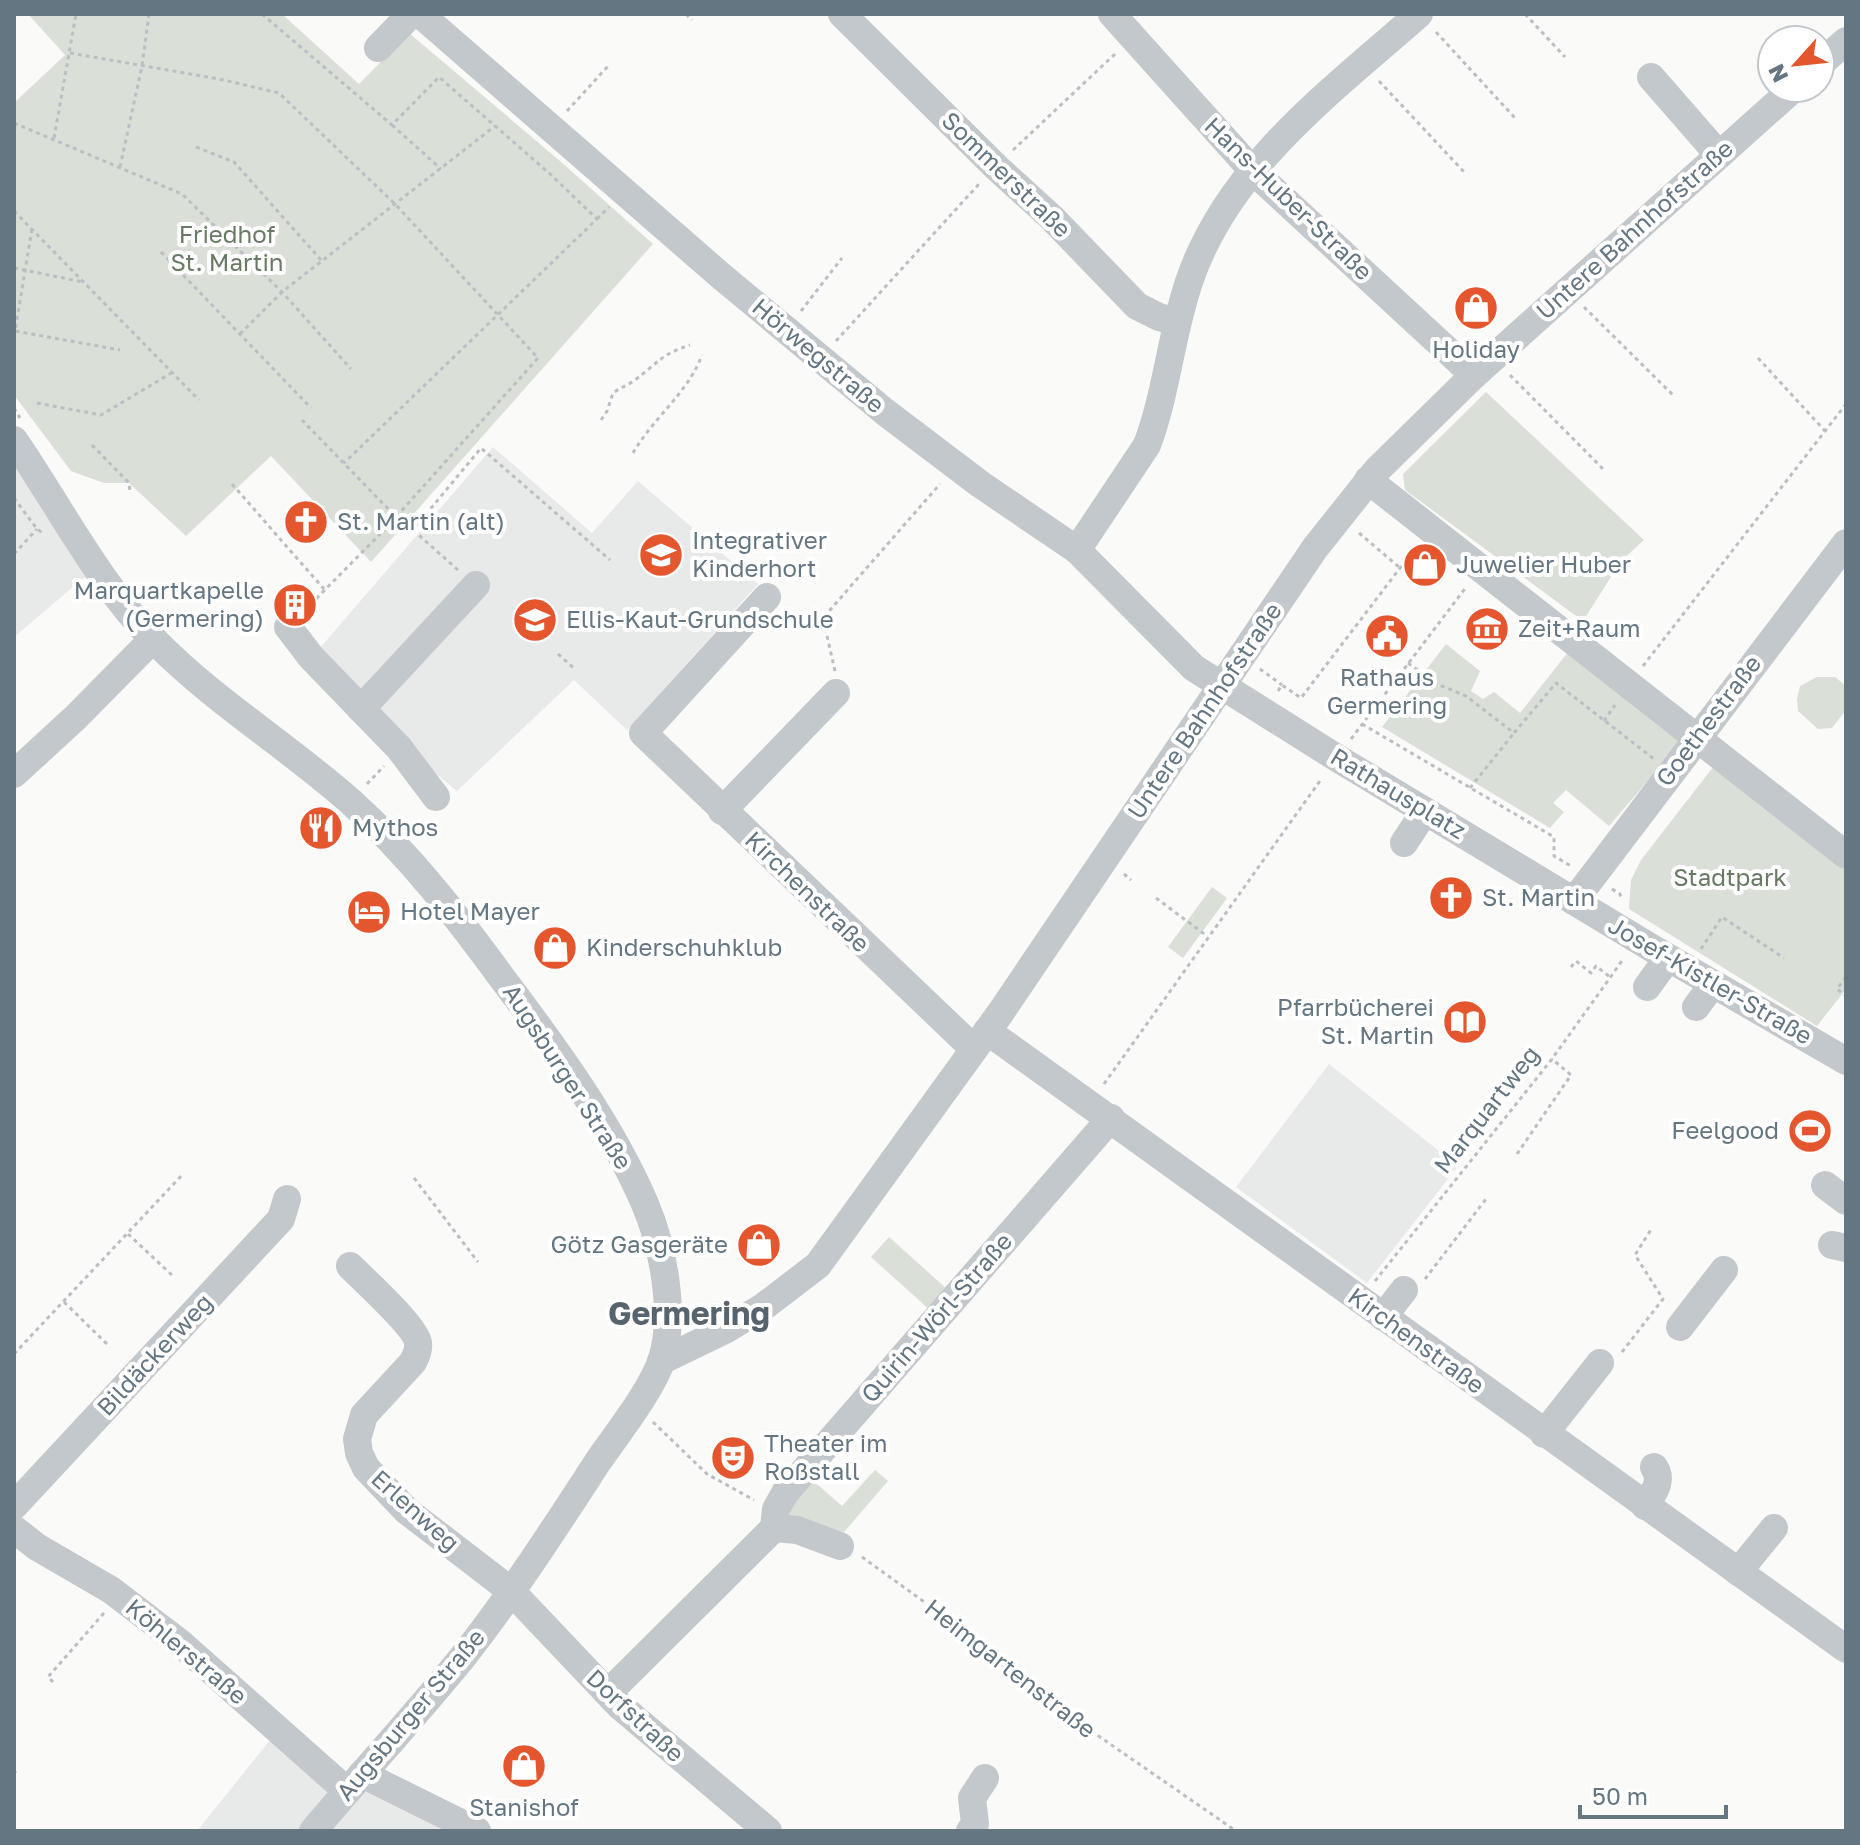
<svg xmlns="http://www.w3.org/2000/svg" width="1860" height="1845" font-family="'Golos Text',sans-serif">
	<style>
		.built { fill: #e8e9e9 }
		.green { fill: #dadfd7 }
		.lines { fill: none; stroke-linecap: round; stroke-linejoin: round }
		.path { stroke: #bbbfc2; stroke-width: 3; stroke-dasharray: 4 4; stroke-linecap: butt }
		.minor { stroke: #c3c8cc; stroke-width: 28 }
		.labels { text-anchor: middle; stroke-width: 8; stroke-linejoin: round; paint-order: stroke }
		.street-label { font-size: 24px; fill: #657683; stroke: #fff }
		.park-label { font-size: 24px; fill: #687a64; stroke: #fff }
		.poi-label { font-size: 24px; fill: #657683; stroke: #fff; text-anchor: start }
		.district-label { font-size: 32px; font-weight: bold; fill: #57646e; stroke: #fff }
	</style>
	<rect width="100%" height="100%" fill="#fafaf8"/>
	<g class="built">
		<polygon points="493,447 592,533 638,481 758,584 627,730 574,680 457,791 417,758 313,656"/>
		<polygon points="14,459 86,576 14,637"/>
		<polygon points="1329,1064 1458,1166 1367,1283 1236,1187"/>
		<polygon points="275,1734 367,1789 446,1831 197,1831"/>
	</g>
	<g class="green">
		<polygon points="28,14 282,14 359,84 409,33 560,161 653,244 371,562 271,456 186,536 129,483 104,483 71,471 14,395 14,103 65,55"/>
		<polygon points="1486,392 1644,540 1621,561 1583,621 1405,490 1403,474"/>
		<polygon points="1446,644 1480,671 1471,691 1483,699 1494,692 1520,713 1568,652 1683,740 1609,826 1566,790 1553,803 1564,812 1550,828 1382,727"/>
		<polygon points="1817,677 1835,677 1846,686 1846,710 1832,728 1818,729 1798,711 1797,699 1800,686"/>
		<polygon points="1717,762 1846,870 1846,989 1817,1026 1629,909 1631,880 1641,860"/>
		<polygon points="1212,887 1227,898 1183,958 1168,947"/>
		<polygon points="889,1237 948,1290 930,1310 871,1257"/>
		<polygon points="875,1470 888,1481 844,1532 789,1520 790,1503 811,1479 842,1506"/>
	</g>
	<g class="lines">
		<g class="path">
			<polyline points="262,14 392,125 439,77 549,173 597,219 344,463"/>
			<polyline points="686,14 692,20"/>
			<polyline points="1525,14 1565,57"/>
			<polyline points="1436,32 1515,118"/>
			<polyline points="70,53 219,79 279,93 395,204 538,358 396,517 300,418"/>
			<polyline points="1379,81 1465,173"/>
			<polyline points="567,111 609,65"/>
			<polyline points="14,123 182,194 282,292 351,369"/>
			<polyline points="392,125 441,169"/>
			<polyline points="54,138 76,14"/>
			<polyline points="196,147 234,162 321,260"/>
			<polyline points="1013,150 1115,54"/>
			<polyline points="120,167 142,66 149,14"/>
			<polyline points="14,211 199,400"/>
			<polyline points="597,219 609,207"/>
			<polyline points="32,229 15,331 120,350"/>
			<polyline points="161,252 311,408"/>
			<polyline points="14,268 83,282"/>
			<polyline points="1584,307 1675,397"/>
			<polyline points="801,311 842,258"/>
			<polyline points="240,334 282,292 495,126"/>
			<polyline points="14,341 15,331"/>
			<polyline points="836,341 979,184"/>
			<polyline points="1758,358 1825,431"/>
			<polyline points="1510,375 1604,470"/>
			<polyline points="37,403 101,415 173,372"/>
			<polyline points="14,408 20,418"/>
			<path d="M601,420L607,411L613,393C620,388 628,385 635,380C659,362 660,355 690,345"/>
			<polyline points="92,445 129,483 130,492"/>
			<path d="M633,453C653,418 688,393 702,355"/>
			<polyline points="232,484 324,589"/>
			<polyline points="14,498 37,529 44,534"/>
			<polyline points="1359,533 1399,567"/>
			<polyline points="14,554 37,529"/>
			<polyline points="458,570 413,530 481,448 610,560"/>
			<polyline points="305,610 395,519"/>
			<polyline points="558,654 576,670"/>
			<polyline points="1408,663 1437,684 1466,696 1514,733 1556,683 1654,759"/>
			<polyline points="1643,666 1846,404"/>
			<polyline points="1260,669 1282,685"/>
			<polyline points="835,671 823,618 940,484"/>
			<polyline points="1278,691 1282,685 1301,698 1416,547"/>
			<polyline points="1604,721 1615,705"/>
			<polyline points="1362,724 1554,837 1554,856 1571,866"/>
			<polyline points="1351,739 1467,586"/>
			<polyline points="367,784 384,766"/>
			<polyline points="1470,788 1514,733"/>
			<polyline points="1124,874 1131,880"/>
			<polyline points="1612,889 1620,894 1622,900"/>
			<polyline points="1156,898 1207,936"/>
			<polyline points="1701,949 1722,917 1784,958"/>
			<polyline points="1571,967 1576,961 1591,973 1596,966 1610,977"/>
			<polyline points="1846,977 1837,989 1846,996"/>
			<polyline points="1104,1084 1322,778"/>
			<polyline points="1517,1154 1571,1075 1552,1059"/>
			<polyline points="414,1178 478,1262"/>
			<polyline points="128,1234 174,1277"/>
			<polyline points="1425,1279 1486,1199"/>
			<polyline points="1375,1281 1552,1059 1624,958"/>
			<polyline points="64,1302 109,1346"/>
			<polyline points="1622,1352 1663,1299 1635,1255 1652,1228"/>
			<polyline points="14,1354 183,1174"/>
			<polyline points="653,1422 707,1474 754,1500"/>
			<polyline points="862,1557 941,1614 1029,1688 1236,1831"/>
			<polyline points="53,1682 48,1677 104,1613"/>
			<polyline points="14,1733 14,1746"/>
			<polyline points="14,1771 16,1773"/>
		</g>
		<g class="minor">
			<polyline points="420,14 721,276 885,412 980,484 1077,550 1194,668 1337,758 1655,950 1846,1061"/>
			<polyline points="842,14 996,167 1051,217 1137,306 1159,317 1177,322"/>
			<polyline points="1112,14 1253,171 1474,375"/>
			<polyline points="378,48 411,14"/>
			<polyline points="1820,64 1846,41"/>
			<polyline points="1651,77 1719,155"/>
			<path d="M14,440C60,507 98,583 155,641C215,702 288,746 351,802C410,855 459,919 505,982C557,1051 611,1125 645,1204C663,1246 676,1315 662,1359C652,1390 616,1435 597,1463C554,1529 511,1596 462,1658C414,1717 362,1773 313,1831"/>
			<polyline points="1368,480 1846,855"/>
			<path d="M1077,550L1147,445C1167,392 1171,333 1190,279C1229,166 1332,91 1419,14"/>
			<polyline points="767,597 643,733 974,1049"/>
			<polyline points="288,627 311,657 399,748 436,797"/>
			<polyline points="361,709 476,585"/>
			<polyline points="14,774 76,717 153,639"/>
			<polyline points="722,811 836,693"/>
			<polyline points="1404,843 1425,811"/>
			<polyline points="1574,901 1846,543"/>
			<polyline points="1647,987 1668,958"/>
			<polyline points="1696,1007 1713,984"/>
			<polyline points="987,1031 1846,1649"/>
			<polyline points="1825,1185 1846,1201"/>
			<polyline points="1832,1245 1846,1248"/>
			<path d="M350,1266C364,1280 416,1327 418,1343C419,1350 416,1356 413,1362L364,1415L357,1439L359,1453L366,1468L407,1511L511,1591L620,1706L768,1831"/>
			<polyline points="1383,1317 1404,1290"/>
			<polyline points="1680,1327 1724,1270"/>
			<polyline points="661,1361 725,1330 763,1307 818,1265 1001,1012 1315,548 1377,470 1474,375 1794,88"/>
			<polyline points="1544,1434 1600,1363"/>
			<polyline points="14,1506 281,1219 287,1199"/>
			<path d="M1645,1506C1653,1493 1664,1481 1654,1467"/>
			<polyline points="774,1528 797,1530 840,1546"/>
			<polyline points="14,1529 37,1547 111,1590 179,1642 347,1791"/>
			<polyline points="1738,1572 1774,1528"/>
			<polyline points="608,1693 774,1528 776,1509 785,1493 1111,1118"/>
			<polyline points="362,1774 477,1831"/>
			<polyline points="970,1831 975,1824 972,1798 985,1778"/>
		</g>
	</g>
	<defs>
		<g id="shop-disc" transform="scale(2.3)"><circle r="9.5" fill="#e4572e" stroke="#fff"/><path d="M-5-2.5h2.3a2.7 3.5 0 0 1 5.4 0H5L5.5 6h-11ZM-1.5-2.5h3a1.5 2.3 0 0 0-3 0Z" fill="#fff"/></g>
		<g id="church-disc" transform="scale(2.3)"><circle r="9.5" fill="#e4572e" stroke="#fff"/><path d="M-1.2-6h2.4v3.5h3.3v2.4h-3.3V6h-2.4V-.1h-3.3v-2.4h3.3Z" fill="#fff"/></g>
		<g id="school-disc" transform="scale(2.3)"><circle r="9.5" fill="#e4572e" stroke="#fff"/><path d="M0-5L7-2L0 1L-7-2ZM-4 1L0 2.5L4 1V4Q0 6-4 4Z" fill="#fff"/></g>
		<g id="building-disc" transform="scale(2.3)"><circle r="9.5" fill="#e4572e" stroke="#fff"/><path d="M-4-6H4V6H1V3H-1V6H-4ZM-2.5-4.3h1.7v1.8h-1.7ZM.8-4.3h1.7v1.8H.8ZM-2.5-1h1.7V.8h-1.7ZM.8-1h1.7V.8H.8Z" fill="#fff"/></g>
		<g id="museum-disc" transform="scale(2.3)"><circle r="9.5" fill="#e4572e" stroke="#fff"/><path d="M0-6L6-3V-2H-6V-3ZM-5-1h2V3h-2ZM-1-1h2V3h-2ZM3-1h2V3H3ZM-6 4H6V6H-6Z" fill="#fff"/></g>
		<g id="civic-disc" transform="scale(2.3)"><circle r="9.5" fill="#e4572e" stroke="#fff"/><path d="M-.6-6.5H3V-4.5H.6V-3L4-1V1h2V6H-6V1h2V-1L-.6-3ZM-1.2 2.5V6h2.4V2.5Z" fill="#fff"/></g>
		<g id="restaurant-disc" transform="scale(2.3)"><circle r="9.5" fill="#e4572e" stroke="#fff"/><path d="M-5-6h1v4h1v-4h1v4h1v-4h1v5L-1.5 .5V6h-2V.5L-5-1ZM5-6V6H3V1.5H1.5Q1.5-4 5-6Z" fill="#fff"/></g>
		<g id="hotel-disc" transform="scale(2.3)"><circle r="9.5" fill="#e4572e" stroke="#fff"/><path d="M-6-4.5h1.5V1H6V5H4.5V3h-9V5H-6ZM-4 0a1.8 1.8 0 1 1 3.6 0ZM.5 0V-2.5h3Q6-2.5 6 0Z" fill="#fff"/></g>
		<g id="library-disc" transform="scale(2.3)"><circle r="9.5" fill="#e4572e" stroke="#fff"/><path d="M-6-4Q-3-5.5-.7-3.5V5Q-3 3-6 4ZM6-4Q3-5.5 .7-3.5V5Q3 3 6 4Z" fill="#fff"/></g>
		<g id="stadium-disc" transform="scale(2.3)"><circle r="9.5" fill="#e4572e" stroke="#fff"/><path d="M0-5a6.5 5 0 1 0 0 10a6.5 5 0 1 0 0-10ZM-3.5-1.8h7v3.6h-7Z" fill="#fff"/></g>
		<g id="theatre-disc" transform="scale(2.3)"><circle r="9.5" fill="#e4572e" stroke="#fff"/><path d="M-5-5.5Q0-4 5-5.5V0Q5 5 0 6Q-5 5-5 0ZM-3.3-2.5H-1v1.5H-3.3ZM1-2.5H3.3v1.5H1ZM-2.8 1Q0 5.5 2.8 1Z" fill="#fff"/></g>
	</defs>
	<g fill-rule="evenodd">
		<use href="#shop-disc" x="1476" y="308"/>
		<use href="#church-disc" x="306" y="522"/>
		<use href="#school-disc" x="661" y="555"/>
		<use href="#shop-disc" x="1425" y="565"/>
		<use href="#building-disc" x="295" y="605"/>
		<use href="#school-disc" x="535" y="620"/>
		<use href="#museum-disc" x="1487" y="629"/>
		<use href="#civic-disc" x="1387" y="636"/>
		<use href="#restaurant-disc" x="321" y="828"/>
		<use href="#church-disc" x="1451" y="898"/>
		<use href="#hotel-disc" x="369" y="912"/>
		<use href="#shop-disc" x="555" y="948"/>
		<use href="#library-disc" x="1465" y="1022"/>
		<use href="#stadium-disc" x="1810" y="1131"/>
		<use href="#shop-disc" x="759" y="1245"/>
		<use href="#theatre-disc" x="733" y="1458"/>
		<use href="#shop-disc" x="524" y="1766"/>
	</g>
	<g class="labels">
		<g class="street-label">
			<text transform="translate(1006 175) rotate(44)" y="8">Sommerstraße</text>
			<text transform="translate(1288 199) rotate(44)" y="8">Hans-Huber-Straße</text>
			<text transform="translate(1635 230) rotate(-42)" y="8">Untere Bahnhofstraße</text>
			<text transform="translate(818 356) rotate(40)" y="8">Hörwegstraße</text>
			<text transform="translate(1205 711) rotate(-56)" y="8">Untere Bahnhofstraße</text>
			<text transform="translate(1709 721) rotate(-53)" y="8">Goethestraße</text>
			<text transform="translate(1398 794) rotate(31)" y="8">Rathausplatz</text>
			<text transform="translate(807 892) rotate(44)" y="8">Kirchenstraße</text>
			<text transform="translate(1710 981) rotate(30)" y="8">Josef-Kistler-Straße</text>
			<text transform="translate(567 1077) rotate(57)" y="8">Augsburger Straße</text>
			<text transform="translate(1487 1110) rotate(-52)" y="8">Marquartweg</text>
			<text transform="translate(937 1318) rotate(-49)" y="8">Quirin-Wörl-Straße</text>
			<text transform="translate(1416 1341) rotate(36)" y="8">Kirchenstraße</text>
			<text transform="translate(155 1355) rotate(-47)" y="8">Bildäckerweg</text>
			<text transform="translate(415 1511) rotate(42)" y="8">Erlenweg</text>
			<text transform="translate(186 1652) rotate(40)" y="8">Köhlerstraße</text>
			<text transform="translate(1010 1669) rotate(38)" y="8">Heimgartenstraße</text>
			<text transform="translate(411 1715) rotate(-50)" y="8">Augsburger Straße</text>
			<text transform="translate(635 1716) rotate(43)" y="8">Dorfstraße</text>
		</g>
		<g class="park-label">
			<text x="227" y="243">Friedhof<tspan x="227" dy="28">St. Martin</tspan></text>
			<text x="1730" y="886">Stadtpark</text>
		</g>
		<g class="poi-label">
			<text x="1476" y="358" text-anchor="middle">Holiday</text>
			<text x="337" y="530">St. Martin (alt)</text>
			<text x="692" y="549">Integrativer<tspan x="692" dy="28">Kinderhort</tspan></text>
			<text x="1456" y="573">Juwelier Huber</text>
			<text x="264" y="599" text-anchor="end">Marquartkapelle<tspan x="264" dy="28">(Germering)</tspan></text>
			<text x="566" y="628">Ellis-Kaut-Grundschule</text>
			<text x="1518" y="637">Zeit+Raum</text>
			<text x="1387" y="686" text-anchor="middle">Rathaus<tspan x="1387" dy="28">Germering</tspan></text>
			<text x="352" y="836">Mythos</text>
			<text x="1482" y="906">St. Martin</text>
			<text x="400" y="920">Hotel Mayer</text>
			<text x="586" y="956">Kinderschuhklub</text>
			<text x="1434" y="1016" text-anchor="end">Pfarrbücherei<tspan x="1434" dy="28">St. Martin</tspan></text>
			<text x="1779" y="1139" text-anchor="end">Feelgood</text>
			<text x="728" y="1253" text-anchor="end">Götz Gasgeräte</text>
			<text x="764" y="1452">Theater im<tspan x="764" dy="28">Roßstall</tspan></text>
			<text x="524" y="1816" text-anchor="middle">Stanishof</text>
		</g>
		<g class="district-label">
			<text x="689" y="1325">Germering</text>
		</g>
	</g>
	<rect width="1860" height="1845" fill="none" stroke="#657683" stroke-width="32"/>
	<g transform="translate(1796 64) rotate(243)"><circle r="38" fill="#ffffff" stroke="#c1c8cd" stroke-width="2"/>
	<path d="M0-6L14 30L0 20L-14 30Z" fill="#e4572e"/>
	<text y="-12" font-size="22" font-weight="bold" text-anchor="middle" fill="#657683">N</text>
	</g>
	<path d="M1580 1805v12h146v-12" fill="none" stroke="#657683" stroke-width="4"/>
	<text x="1592" y="1805" font-size="24" fill="#657683" stroke="#ffffff" stroke-width="6" paint-order="stroke">50 m</text>
</svg>
